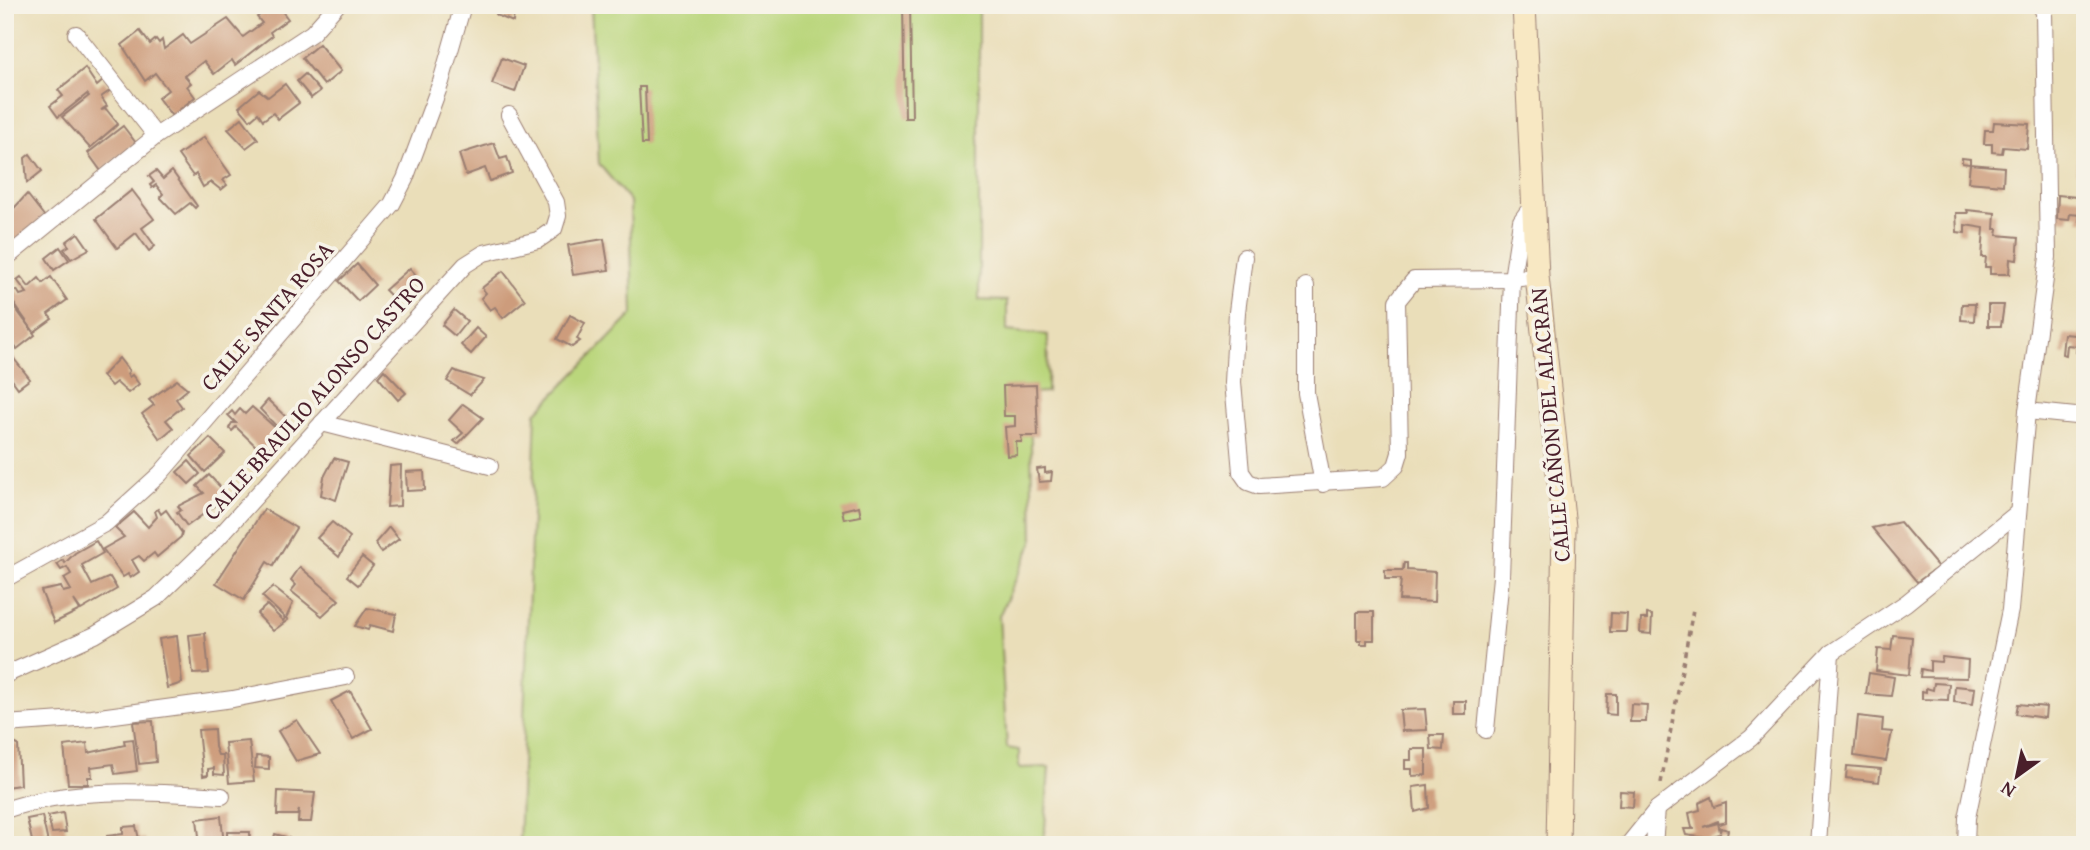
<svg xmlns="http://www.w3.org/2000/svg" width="2090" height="850" font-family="'Gentium Book Plus',serif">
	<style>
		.green { fill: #bad67c; stroke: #827a54; stroke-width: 2 }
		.building { fill: #cd9c7c }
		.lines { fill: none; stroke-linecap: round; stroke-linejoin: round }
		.minor-casing { stroke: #9a7e72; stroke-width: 18 }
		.secondary-casing { stroke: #9a7e72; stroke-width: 25 }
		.path { stroke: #9a7e72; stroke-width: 3.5; stroke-dasharray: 5 5; stroke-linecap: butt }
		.minor { stroke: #fff; stroke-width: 16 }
		.secondary { stroke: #f8e8c3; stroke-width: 23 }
		.labels { text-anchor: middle; stroke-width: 7; stroke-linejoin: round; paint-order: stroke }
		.street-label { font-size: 23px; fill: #4a1f2b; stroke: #f7f3e8 }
	</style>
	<rect width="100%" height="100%" fill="#f7f3e8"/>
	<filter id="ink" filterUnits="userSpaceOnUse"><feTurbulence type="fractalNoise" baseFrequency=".0143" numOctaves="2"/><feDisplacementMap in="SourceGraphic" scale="14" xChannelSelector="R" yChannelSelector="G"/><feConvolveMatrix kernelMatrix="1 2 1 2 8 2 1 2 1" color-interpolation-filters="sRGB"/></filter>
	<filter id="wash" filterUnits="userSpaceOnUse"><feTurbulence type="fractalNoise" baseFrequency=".00686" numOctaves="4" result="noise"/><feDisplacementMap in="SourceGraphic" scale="28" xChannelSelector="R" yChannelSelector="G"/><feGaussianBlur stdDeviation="1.57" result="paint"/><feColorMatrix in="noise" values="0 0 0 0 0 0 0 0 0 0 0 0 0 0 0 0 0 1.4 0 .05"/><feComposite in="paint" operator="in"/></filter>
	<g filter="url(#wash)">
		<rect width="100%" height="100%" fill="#eadeb9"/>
		<polygon class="green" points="591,5 979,5 979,300 1007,301 1007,331 1048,335 1047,392 1030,393 1033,542 999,616 1007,748 1019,750 1019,768 1049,767 1044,845 519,845 536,413 633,314 630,201 599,164"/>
		<g id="blocks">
			<g class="building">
				<polygon points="260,5 277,5 288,19 270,32 272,36 235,65 232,60 214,74 204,61 185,76 191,83 187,86 195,97 172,116 158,98 168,90 155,73 145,81 122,45 140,31 150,44 156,39 159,43 162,40 164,49 183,35 190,44 228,19 243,37 262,23 257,17 265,11"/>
				<polygon points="499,5 514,5 521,8 520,13 514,11 513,22 496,15"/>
				<polygon points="903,5 910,5 912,118 905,118"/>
				<polygon points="319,44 341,71 324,85 302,58"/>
				<polygon points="502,58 524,66 515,92 492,84"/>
				<polygon points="85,68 97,86 104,80 111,90 101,97 107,106 101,110 106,109 118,124 90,148 62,117 89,96 87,94 58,117 50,106 63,96 58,90"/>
				<polygon points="305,74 320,91 311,98 297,81"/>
				<polygon points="285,84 299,103 278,119 273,113 263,120 258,113 250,120 239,107 259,90 268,97"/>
				<polygon points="639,87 645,87 647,144 642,144"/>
				<polygon points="242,118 258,139 246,148 228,129"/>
				<polygon points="1994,122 2029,124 2027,149 2003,147 2002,153 1992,152 1992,144 1984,144 1985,130 1993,130"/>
				<polygon points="123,126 136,143 101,171 88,153"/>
				<polygon points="204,137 231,175 223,180 227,185 221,190 211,182 203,187 196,174 193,176 178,155"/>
				<polygon points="494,143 500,159 507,157 512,173 490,181 485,168 466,175 459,154"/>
				<polygon points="30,154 42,171 27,183 25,158"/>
				<polygon points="2078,154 2085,155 2085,173 2076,172"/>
				<polygon points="1962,158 1970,159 1970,164 2004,167 2003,185 1968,182 1970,164 1962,163"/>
				<polygon points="156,171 163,179 172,171 197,206 195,208 190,203 176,214 160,197 163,194 156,185 152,188 150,185 154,182 149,176"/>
				<polygon points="132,190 154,219 142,228 155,246 149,251 136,233 117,248 96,219"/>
				<polygon points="27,194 45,217 10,245 5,239 5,218"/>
				<polygon points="2058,195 2085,198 2085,221 2079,221 2080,215 2070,214 2069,220 2057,219"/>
				<polygon points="1967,210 1995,213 1994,229 1998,229 1997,235 2019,237 2017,260 2010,259 2009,274 1990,274 1990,267 1985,267 1986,257 1982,257 1984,228 1965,225 1965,233 1957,232 1956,213 1968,213"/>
				<polygon points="78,233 89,249 71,259 64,249 69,246 66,242"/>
				<polygon points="604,239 609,270 573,275 568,245"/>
				<polygon points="60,247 69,260 54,270 46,258"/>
				<polygon points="357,264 375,285 358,301 339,281"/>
				<polygon points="410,268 415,274 408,281 411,285 392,297 385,290"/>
				<polygon points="503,271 525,300 503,318 495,307 490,310 481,298 486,293 482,288"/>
				<polygon points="21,277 29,287 39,278 43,283 51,277 67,300 48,314 52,319 34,332 8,295 17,290 20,295 27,293 17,280"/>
				<polygon points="5,294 35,335 17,349 5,333"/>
				<polygon points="1962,304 1975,304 1974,321 1961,320"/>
				<polygon points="1988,305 2004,305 2001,326 1988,326"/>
				<polygon points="454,310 467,321 455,336 442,325"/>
				<polygon points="570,315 585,323 577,339 580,341 572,347 557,339"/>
				<polygon points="476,328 486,337 471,354 461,345"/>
				<polygon points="2064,334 2085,336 2085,353 2076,352 2077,346 2067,345 2066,355 2062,354"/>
				<polygon points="5,336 14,347 9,350 15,360 30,379 18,388 5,370"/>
				<polygon points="119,358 129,371 127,374 129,377 132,375 139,384 128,393 116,382 111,386 102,376"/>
				<polygon points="384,370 406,393 398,400 378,377"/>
				<polygon points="454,370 458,372 484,380 470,395 447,381"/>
				<polygon points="177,380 188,389 176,399 182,407 166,420 173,428 160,439 142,414 154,405 149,400"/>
				<polygon points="1036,385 1038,436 1021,436 1022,442 1016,442 1017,455 1007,456 1005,427 1015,426 1015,416 1004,416 1003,386"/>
				<polygon points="268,400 287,418 278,428 260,409"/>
				<polygon points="463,404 483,418 458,444 454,441 463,433 449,420"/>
				<polygon points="252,407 280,432 269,449 266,446 261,451 236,427 232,431 229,428 232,423 236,423 228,415 232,411 235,415 240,409 245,414"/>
				<polygon points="210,438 225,453 205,472 191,456"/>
				<polygon points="334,458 348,462 336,500 321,495 324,477"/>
				<polygon points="189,461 200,474 189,484 177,472"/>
				<polygon points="401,465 400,506 387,507 390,466"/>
				<polygon points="1045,468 1045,473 1052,472 1051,481 1039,482 1037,469"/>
				<polygon points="424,471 425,490 407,491 406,472"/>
				<polygon points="209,475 225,492 214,502 216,505 187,526 177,512 181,510 178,506 204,493 197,486"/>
				<polygon points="859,506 861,516 844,519 842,510"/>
				<polygon points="158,509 161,514 166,510 182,533 181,537 157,557 154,553 144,561 139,556 132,560 139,572 130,578 128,574 123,577 103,549 124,537 115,528 134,512 148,527 157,517 155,511"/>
				<polygon points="264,509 296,528 273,566 267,562 244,600 216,583"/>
				<polygon points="332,522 350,537 339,557 317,538"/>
				<polygon points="1900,522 1938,567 1917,582 1872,528"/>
				<polygon points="389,527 399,539 381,552 375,543"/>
				<polygon points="96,541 103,553 82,565 83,568 92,585 110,577 117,589 81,610 74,600 80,610 54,623 41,591 61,587 63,592 71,590 64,578 71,574 67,567 61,570 57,564 63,560 65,563 75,553"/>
				<polygon points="362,557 373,566 358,585 347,576"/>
				<polygon points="1404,563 1407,563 1407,570 1435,572 1434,602 1399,600 1401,579 1385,579 1385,570 1403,570"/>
				<polygon points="300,567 339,600 322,616 291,591 296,585 291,580"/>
				<polygon points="273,587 293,603 286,618 288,620 273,631 257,614 267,605 283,621 285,618 262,596"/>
				<polygon points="367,608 396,614 393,631 370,625 368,630 355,626"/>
				<polygon points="1357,612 1374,612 1374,640 1367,640 1367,644 1361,644 1361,640 1357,640"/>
				<polygon points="1611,613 1627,614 1626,632 1610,632"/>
				<polygon points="1647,614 1652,615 1651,634 1640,633 1641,619 1647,619"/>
				<polygon points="205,633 209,673 193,674 189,635"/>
				<polygon points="1893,635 1912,637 1909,675 1876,671 1878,649 1891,650"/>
				<polygon points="177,636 182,683 167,688 159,639"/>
				<polygon points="1942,657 1968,660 1967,678 1920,677 1921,669 1930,671 1930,661 1941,662"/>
				<polygon points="1869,673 1894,677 1891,696 1866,694"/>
				<polygon points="1934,683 1949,684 1948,700 1922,699 1922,691 1926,692 1926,688 1933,690"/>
				<polygon points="1955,686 1975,688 1973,704 1954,702"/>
				<polygon points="350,691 372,729 353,739 331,701"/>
				<polygon points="1607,694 1616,694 1616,715 1606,714"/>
				<rect x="1453" y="701" width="13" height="13"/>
				<polygon points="1631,704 1647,705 1646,722 1630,722"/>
				<polygon points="2018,704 2046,707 2045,718 2016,714"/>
				<polygon points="1425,709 1427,730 1402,731 1400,710"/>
				<polygon points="1858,716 1883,719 1882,731 1892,732 1886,761 1854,756"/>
				<polygon points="297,720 320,754 296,761 278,731"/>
				<polygon points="153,721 156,762 139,764 133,722"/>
				<polygon points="214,729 215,747 218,755 223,755 224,775 214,774 214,768 208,769 208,775 203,776 198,730"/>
				<polygon points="1430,735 1444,735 1443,750 1431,749"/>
				<polygon points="133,739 137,771 115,774 113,764 91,767 92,777 88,777 88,784 68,784 64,746 87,743 88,753 125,745 124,740"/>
				<polygon points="249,741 254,781 229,783 225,743"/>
				<polygon points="14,743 18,745 20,785 5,787 5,744"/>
				<polygon points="1411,749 1426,749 1426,775 1412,776 1412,769 1405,769 1405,760 1411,760"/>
				<polygon points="256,756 269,757 269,769 255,768"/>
				<polygon points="1847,766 1881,769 1879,782 1846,778"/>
				<polygon points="1428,785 1429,808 1415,812 1413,787"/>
				<polygon points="278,791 315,793 311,822 298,822 299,810 297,815 277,815"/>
				<polygon points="1620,791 1634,792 1633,807 1619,806"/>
				<polygon points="1711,797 1714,807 1726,803 1726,822 1719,824 1718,821 1703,827 1718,823 1720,832 1721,828 1728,830 1726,840 1719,839 1720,834 1706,838 1686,835 1684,829 1695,829 1692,828 1689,813 1700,810 1699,803"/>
				<polygon points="63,813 66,832 52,833 48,816"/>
				<polygon points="42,816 48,843 33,845 27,819"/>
				<polygon points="221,816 224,845 200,845 197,819"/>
				<polygon points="136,826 139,839 144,838 145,845 107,844 107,836 123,834 123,827"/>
				<polygon points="227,832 250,832 249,845 227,845"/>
				<polygon points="275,834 289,838 287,845 272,845"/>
			</g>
		</g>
	</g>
	<g filter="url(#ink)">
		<use href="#blocks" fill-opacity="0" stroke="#9a7e72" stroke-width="2"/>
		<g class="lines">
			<g class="minor-casing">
				<g id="minor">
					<polyline points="76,34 156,136"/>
					<polyline points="1244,257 1237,312 1233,382 1241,472 1248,482 1259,486 1383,478 1396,466 1400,453 1397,301 1414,280 1512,279 1537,276"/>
					<polyline points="5,259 156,136 312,33 337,5"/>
					<polyline points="1306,286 1306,393 1323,484"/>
					<polyline points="2027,411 2085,417"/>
					<polyline points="322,423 490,466"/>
					<polyline points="5,579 106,523 160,474 392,204 405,179 441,82 463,5"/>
					<polyline points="5,675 95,635 156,598 218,538 465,265 484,253 538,240 554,229 558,216 556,202 509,115"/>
					<polyline points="5,724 92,718 233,699 346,677"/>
					<polyline points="1486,730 1501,577 1512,279 1521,221 1534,203"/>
					<path d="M5,810C74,786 150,792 222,796"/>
					<polyline points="1628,845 1657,809 1751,738 1831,653 1906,603 2016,514"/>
					<polyline points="1654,845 1657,809"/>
					<polyline points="1818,845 1831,653"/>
					<polyline points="1966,845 1967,818 2010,610 2027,411 2048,257 2044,12 2040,5"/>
				</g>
			</g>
			<g class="secondary-casing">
				<polyline id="secondary" points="1524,5 1537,276 1564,527 1558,845"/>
			</g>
			<polyline class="path" points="1661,783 1693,610"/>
			<use href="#minor" class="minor"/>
			<use href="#secondary" class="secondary"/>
		</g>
	</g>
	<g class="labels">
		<g class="street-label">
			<text transform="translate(267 316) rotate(-49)" y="8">CALLE SANTA ROSA</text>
			<text transform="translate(314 398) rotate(-48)" y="8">CALLE BRAULIO ALONSO CASTRO</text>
			<text transform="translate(1550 425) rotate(-95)" y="8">CALLE CAÑON DEL ALACRÁN</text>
		</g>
	</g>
	<rect width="2090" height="850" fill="none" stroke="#f7f3e8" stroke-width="28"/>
	<g transform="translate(2017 776) rotate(213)" stroke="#f7f3e8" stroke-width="5" paint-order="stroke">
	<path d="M0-5L12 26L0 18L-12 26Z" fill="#4a1f2b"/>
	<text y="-10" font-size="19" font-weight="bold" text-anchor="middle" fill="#4a1f2b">N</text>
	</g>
</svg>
